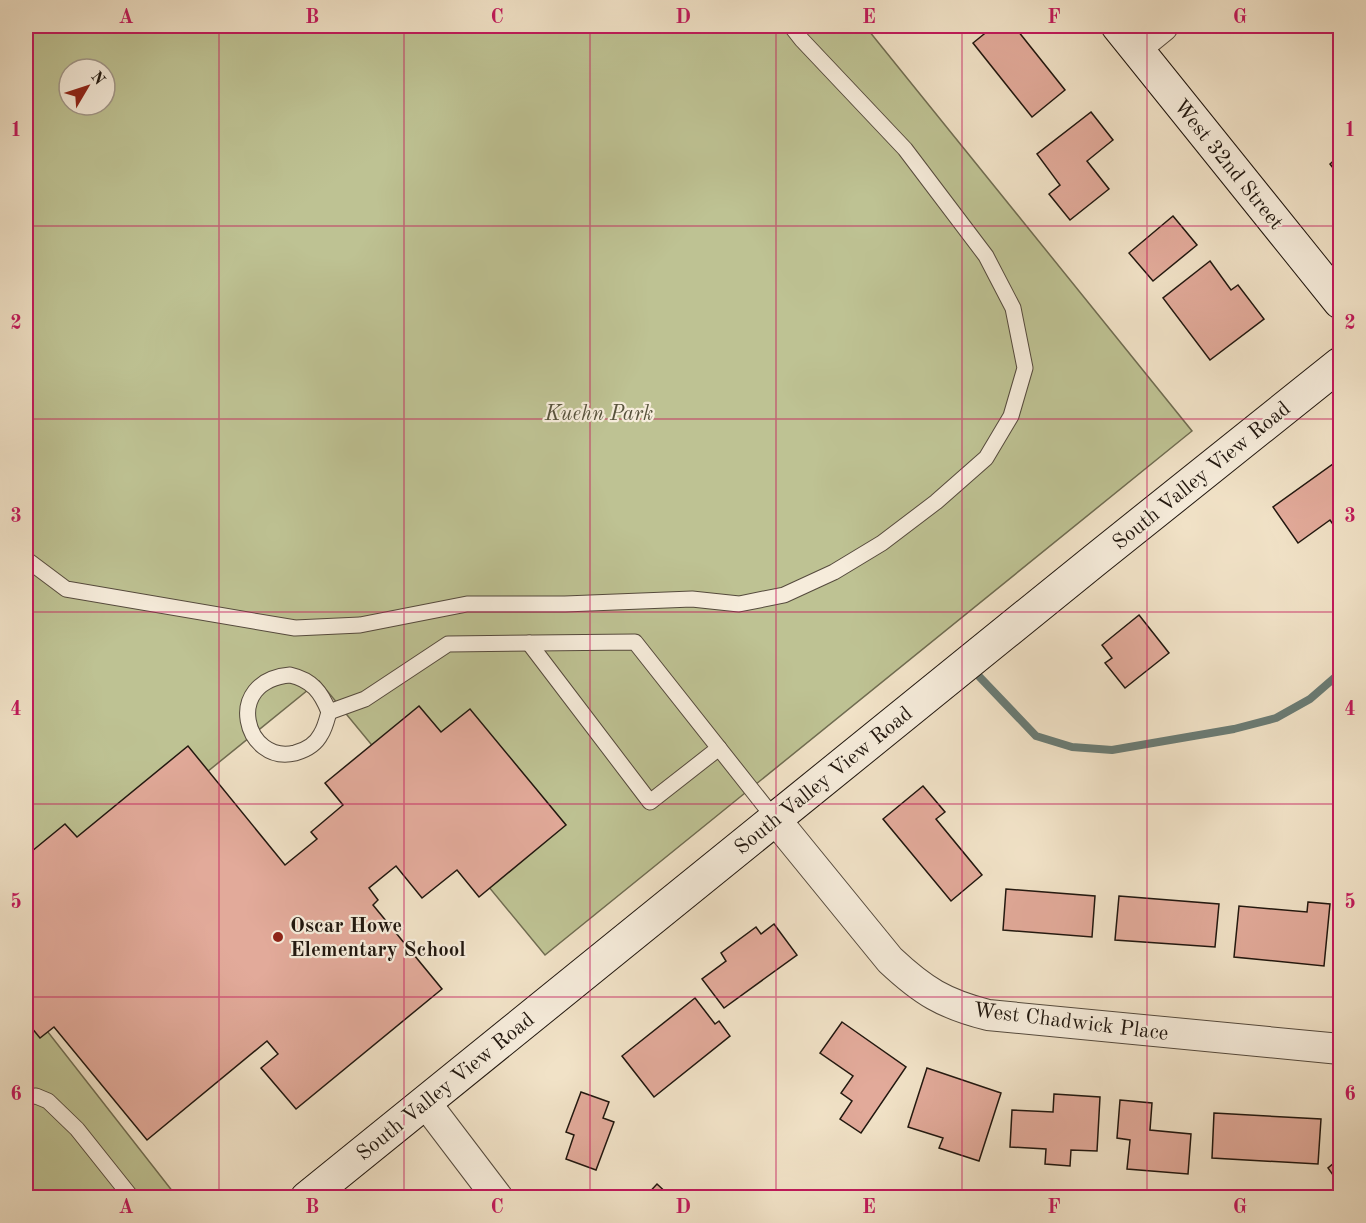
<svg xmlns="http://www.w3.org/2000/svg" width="1366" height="1223" font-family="'Old Standard TT',serif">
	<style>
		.park { fill: #bec293; stroke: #706c51; stroke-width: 1.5; fill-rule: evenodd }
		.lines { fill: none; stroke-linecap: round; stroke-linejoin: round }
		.stream { stroke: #6a7b74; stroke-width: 8 }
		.building { fill: #e2aa9a; stroke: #21170f; stroke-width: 1.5 }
		.lane-casing { stroke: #554a3d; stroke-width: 17 }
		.street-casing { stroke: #554a3d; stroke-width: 32 }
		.secondary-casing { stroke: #21170f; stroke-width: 35 }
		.lane { stroke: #f6ecdb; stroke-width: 15 }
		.street { stroke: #f6ecdb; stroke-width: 30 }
		.secondary { stroke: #f6ecdb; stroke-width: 33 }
		.grid { fill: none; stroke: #c2185b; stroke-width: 1.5; stroke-opacity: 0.55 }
		.poi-dot { fill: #8f2418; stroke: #f6ecdb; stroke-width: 2 }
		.labels { text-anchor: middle; stroke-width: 4.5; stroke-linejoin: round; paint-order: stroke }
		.street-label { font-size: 21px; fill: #21170f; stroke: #f6ecdb }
		.park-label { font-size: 21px; font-style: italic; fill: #58533d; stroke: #f6ecdb }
		.poi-label { font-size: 21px; font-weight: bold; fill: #21170f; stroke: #f6ecdb; text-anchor: start }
		.neatline { fill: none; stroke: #c2185b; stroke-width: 2 }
		.grid-label { font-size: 20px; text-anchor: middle; font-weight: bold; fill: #c2185b }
	</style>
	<rect width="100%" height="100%" fill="#f1e2c7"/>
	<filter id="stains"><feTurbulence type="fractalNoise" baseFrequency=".00333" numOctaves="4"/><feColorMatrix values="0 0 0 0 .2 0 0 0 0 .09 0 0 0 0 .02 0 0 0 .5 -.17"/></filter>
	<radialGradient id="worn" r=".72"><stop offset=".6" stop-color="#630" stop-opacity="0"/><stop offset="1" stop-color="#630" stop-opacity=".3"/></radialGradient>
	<g class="park">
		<path d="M26,26H865L1192,431L545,955L319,681L26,919ZM69,69H105V105H69Z"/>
		<polygon points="26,1004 177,1197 26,1197"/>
	</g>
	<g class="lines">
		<polyline class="stream" points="972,669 1036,736 1072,747 1112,750 1234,729 1276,718 1310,699 1340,673"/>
	</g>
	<g class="building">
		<polygon points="994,26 1014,26 1065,90 1032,117 973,43"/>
		<polygon points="1091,112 1113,140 1087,161 1109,189 1070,220 1049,194 1060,185 1037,154"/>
		<polygon points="1340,155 1340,177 1330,164"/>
		<polygon points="1173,216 1197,245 1153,281 1129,253"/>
		<polygon points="1210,261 1231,290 1238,285 1264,319 1210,360 1163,298"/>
		<polygon points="1340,459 1340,532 1339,533 1330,520 1298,543 1273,507"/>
		<polygon points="1139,615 1169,653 1125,688 1105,663 1112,658 1102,645"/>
		<polygon points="419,706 441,732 470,709 566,825 479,897 457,870 422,898 396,866 369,888 378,900 373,905 442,989 296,1109 261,1068 278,1054 267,1041 147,1140 54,1027 40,1038 26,1021 26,856 65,824 77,837 188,746 285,865 317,839 311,832 343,805 325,783"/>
		<polygon points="923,786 945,812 936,819 982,875 951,901 883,819"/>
		<polygon points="1006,889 1095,896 1092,937 1003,930"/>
		<polygon points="1119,896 1219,904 1215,947 1115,940"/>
		<polygon points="1308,902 1330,904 1324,966 1234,957 1239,906 1307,912"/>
		<polygon points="774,924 797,955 724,1008 702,979 726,961 721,953 756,927 761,934"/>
		<polygon points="695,998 715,1024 719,1021 730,1036 654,1097 622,1056"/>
		<polygon points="842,1022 906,1067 861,1133 840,1119 852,1101 841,1093 853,1076 820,1053"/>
		<polygon points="927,1068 1001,1093 979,1161 939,1148 943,1138 908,1127"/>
		<polygon points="581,1092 609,1102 603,1118 614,1122 596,1170 566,1159 574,1135 566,1132"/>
		<polygon points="1054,1094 1100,1097 1097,1151 1071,1150 1070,1166 1045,1164 1046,1149 1010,1147 1012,1110 1053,1112"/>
		<polygon points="1120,1100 1152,1103 1150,1130 1191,1134 1188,1174 1127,1169 1130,1140 1117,1138"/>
		<polygon points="1214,1113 1321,1119 1318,1164 1212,1158"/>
		<polygon points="1340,1158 1340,1185 1328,1168"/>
		<polygon points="657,1184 672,1198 644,1198"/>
	</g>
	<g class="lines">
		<g class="lane-casing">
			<g id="lane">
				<polyline points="26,559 66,589 295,628 360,625 467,604 565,604 692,599 739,604 784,595 834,572 882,543 936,502 986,458 1011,416 1025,368 1013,308 986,256 905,149 802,40 791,26"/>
				<polyline points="529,643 650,802 719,748"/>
				<path d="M290,675C312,680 321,692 329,712C327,719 325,728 321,734C316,744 306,750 295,753C245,765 222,681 290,675Z"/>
				<polyline points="329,712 365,699 448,644 635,642 775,819"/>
				<polyline points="26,1097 36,1096 48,1101 77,1129 132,1198"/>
			</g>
		</g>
		<g class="street-casing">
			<g id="street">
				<polyline points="1136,48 1163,26"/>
				<path d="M775,819L890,960C923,991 944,1004 988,1015L1340,1049"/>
				<polyline points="425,1102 498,1198"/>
			</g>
		</g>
		<g class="secondary-casing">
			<g id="secondary">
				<polyline points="1118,26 1340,302"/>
				<polyline points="307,1198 1095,560 1340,364"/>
			</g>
		</g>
		<use href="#lane" class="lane"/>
		<use href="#street" class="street"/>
		<use href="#secondary" class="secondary"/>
	</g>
	<path class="grid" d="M219,26V1198M404,26V1198M590,26V1198M776,26V1198M962,26V1198M1147,26V1198M26,226H1340M26,419H1340M26,612H1340M26,804H1340M26,997H1340"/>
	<circle class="poi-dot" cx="278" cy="937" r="6"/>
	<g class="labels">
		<g class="street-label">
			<text transform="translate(1229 164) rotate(51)" y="7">West 32nd Street</text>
			<text transform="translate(1201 475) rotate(-39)" y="7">South Valley View Road</text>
			<text transform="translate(823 780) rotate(-39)" y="7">South Valley View Road</text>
			<text transform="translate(1071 1021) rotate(7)" y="7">West Chadwick Place</text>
			<text transform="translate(445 1086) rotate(-39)" y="7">South Valley View Road</text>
		</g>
		<g class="park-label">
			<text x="599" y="420">Kuehn Park</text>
		</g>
		<g class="poi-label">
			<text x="290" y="932">Oscar Howe<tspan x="290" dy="24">Elementary School</tspan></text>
		</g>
	</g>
	<rect width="1366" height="1223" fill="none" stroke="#f1e2c7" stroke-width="66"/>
	<g transform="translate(87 87) rotate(51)"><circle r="28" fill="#f6ecdb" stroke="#a19789" stroke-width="1.5"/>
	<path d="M0-4.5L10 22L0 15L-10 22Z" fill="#8f2418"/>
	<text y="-9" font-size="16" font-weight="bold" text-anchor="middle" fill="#21170f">N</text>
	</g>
	<rect x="33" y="33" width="1300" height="1157" class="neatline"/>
	<g class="grid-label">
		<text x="126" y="23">A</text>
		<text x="312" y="23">B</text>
		<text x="497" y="23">C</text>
		<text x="683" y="23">D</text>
		<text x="869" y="23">E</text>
		<text x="1054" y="23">F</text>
		<text x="1240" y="23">G</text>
		<text x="16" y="136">1</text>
		<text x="1350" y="136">1</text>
		<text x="16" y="329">2</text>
		<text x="1350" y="329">2</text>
		<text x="16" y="522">3</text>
		<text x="1350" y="522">3</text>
		<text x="16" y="715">4</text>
		<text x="1350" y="715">4</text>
		<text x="16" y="908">5</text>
		<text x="1350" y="908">5</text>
		<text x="16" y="1100">6</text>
		<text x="1350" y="1100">6</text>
		<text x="126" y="1213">A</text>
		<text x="312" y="1213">B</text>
		<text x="497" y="1213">C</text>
		<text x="683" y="1213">D</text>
		<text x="869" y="1213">E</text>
		<text x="1054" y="1213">F</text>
		<text x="1240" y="1213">G</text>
	</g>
	<rect width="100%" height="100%" filter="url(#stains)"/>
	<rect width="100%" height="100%" fill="url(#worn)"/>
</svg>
